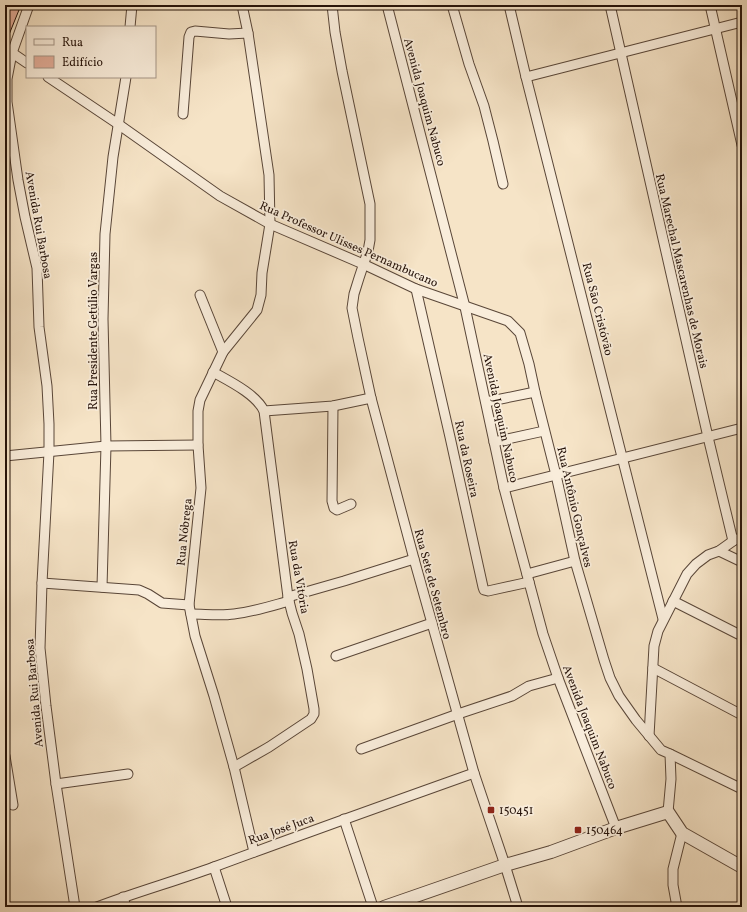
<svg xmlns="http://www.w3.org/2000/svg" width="747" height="912" font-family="Vollkorn,serif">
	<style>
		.building { fill: #e4ae9a; stroke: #251209 }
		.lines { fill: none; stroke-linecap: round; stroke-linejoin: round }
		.minor-casing { stroke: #594638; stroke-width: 11 }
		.tertiary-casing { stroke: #594638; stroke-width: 14 }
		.minor { stroke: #f9eddb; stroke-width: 9 }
		.tertiary { stroke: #f9eddb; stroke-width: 12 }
		.poi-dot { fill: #8f2418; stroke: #f9eddb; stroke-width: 1.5 }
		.labels { text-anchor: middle; stroke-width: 3.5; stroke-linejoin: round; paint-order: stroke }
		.street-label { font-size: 12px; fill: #251209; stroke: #f9eddb }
		.poi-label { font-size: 12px; fill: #251209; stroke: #f9eddb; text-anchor: start }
	</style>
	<rect width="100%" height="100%" fill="#f6e4c7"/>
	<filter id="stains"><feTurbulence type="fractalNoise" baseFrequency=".005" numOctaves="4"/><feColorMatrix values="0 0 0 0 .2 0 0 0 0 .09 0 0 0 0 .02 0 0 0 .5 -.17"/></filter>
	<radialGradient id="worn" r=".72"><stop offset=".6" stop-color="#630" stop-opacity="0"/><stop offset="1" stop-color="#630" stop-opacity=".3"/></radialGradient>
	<polygon class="building" points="17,5 21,5 6,42 5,42 5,9"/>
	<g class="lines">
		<g class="minor-casing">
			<g id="minor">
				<polyline points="29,5 12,53 7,79 7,102 18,180 25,217 37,268 39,327 47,386 49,424 49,452 42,583 40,648 46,706 56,784 75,907"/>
				<polyline points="242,5 248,33 269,175 270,224 262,273 261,295 257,310 223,352 200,400 198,411 198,445 201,488 189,605 195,636 214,696 234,767 254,852"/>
				<polyline points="332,5 335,32 342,71 370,204 370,240 368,251 359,278 354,294 352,308 358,338 371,398 414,559 474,773 505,865 518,907"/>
				<polyline points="387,5 465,307 504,488 515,530 543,634 558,678 616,828"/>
				<polyline points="452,5 469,64 484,106 493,141 503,184"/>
				<polyline points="509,5 526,77 663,619"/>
				<polyline points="610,5 708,437 733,541"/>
				<polyline points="710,5 742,145"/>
				<polyline points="130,27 132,5"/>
				<polyline points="5,48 27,63"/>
				<polyline points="48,77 118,124 220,196 270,224 363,264 416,289 508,321 520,333 529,364 535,392 556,475 575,561 604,660 610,678 619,696 636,720 661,750 670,754 671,779 668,812"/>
				<polyline points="526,77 742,22"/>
				<polyline points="183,114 189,37 191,32 195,31 229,34 248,33"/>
				<polyline points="416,289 450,437 483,587 484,590 488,591 529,582"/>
				<polyline points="200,295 223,352"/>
				<path d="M213,372C229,381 256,394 264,411L288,597L292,613L299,634L307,669L314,709V714L311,719L269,747L234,767"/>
				<polyline points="486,402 535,392"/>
				<polyline points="333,406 332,501 334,508 337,510 351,504"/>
				<polyline points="264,411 333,406 371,398"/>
				<polyline points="494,442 544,431"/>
				<polyline points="5,456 106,446 198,445"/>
				<polyline points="504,488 742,428"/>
				<polyline points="719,551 742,562"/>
				<polyline points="527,574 575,561"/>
				<polyline points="42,583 139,590 148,594 162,603 189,605"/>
				<polyline points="102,587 106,446 103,319 105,234 113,157 126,77"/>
				<polyline points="288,597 344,581 414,559"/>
				<polyline points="673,601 742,636"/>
				<path d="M191,614C205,614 220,616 234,614C253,612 271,606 289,601"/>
				<polyline points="336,656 432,623"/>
				<polyline points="653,668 742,715"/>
				<polyline points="649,736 654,646 658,631 687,574 696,564 708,555 719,551 733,541 742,537"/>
				<polyline points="361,749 458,714 512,696 529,686 558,678"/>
				<polyline points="670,754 742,789"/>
				<polyline points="5,756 13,805"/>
				<polyline points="56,784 128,774"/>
				<polyline points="344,819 373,907"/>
				<polyline points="214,867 227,907"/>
				<polyline points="123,897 126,907"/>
				<path d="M97,907C136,892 176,881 214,867C300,835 387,804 474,773"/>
				<polyline points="677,907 673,885 673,869 682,833"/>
			</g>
		</g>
		<g class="tertiary-casing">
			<polyline id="tertiary" points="384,907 505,865 551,852 616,828 668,812 682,833 742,867"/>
		</g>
		<use href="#minor" class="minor"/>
		<use href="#tertiary" class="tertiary"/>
	</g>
	<g class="poi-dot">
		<rect x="487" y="806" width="8" height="8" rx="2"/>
		<rect x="574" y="826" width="8" height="8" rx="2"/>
	</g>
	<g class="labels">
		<g class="street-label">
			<text transform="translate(425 102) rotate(75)" y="4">Avenida Joaquim Nabuco</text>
			<text transform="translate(39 225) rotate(80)" y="4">Avenida Rui Barbosa</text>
			<text transform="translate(349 244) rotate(24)" y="4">Rua Professor Ulisses Pernambucano</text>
			<text transform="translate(682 271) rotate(77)" y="4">Rua Marechal Mascarenhas de Morais</text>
			<text transform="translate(598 309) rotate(76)" y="4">Rua São Cristóvão</text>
			<text transform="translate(93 331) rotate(-90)" y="4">Rua Presidente Getúlio Vargas</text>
			<text transform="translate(501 418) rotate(78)" y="4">Avenida Joaquim Nabuco</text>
			<text transform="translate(467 459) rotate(78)" y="4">Rua da Roseira</text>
			<text transform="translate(575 507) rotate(77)" y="4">Rua Antônio Gonçalves</text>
			<text transform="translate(184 532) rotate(-84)" y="4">Rua Nóbrega</text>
			<text transform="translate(299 577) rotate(80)" y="4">Rua da Vitória</text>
			<text transform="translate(433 584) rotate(75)" y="4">Rua Sete de Setembro</text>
			<text transform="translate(34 693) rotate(-95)" y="4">Avenida Rui Barbosa</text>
			<text transform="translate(590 727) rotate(69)" y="4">Avenida Joaquim Nabuco</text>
			<text transform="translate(281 829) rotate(-20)" y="4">Rua José Juca</text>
		</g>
		<g class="poi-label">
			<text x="499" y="814">150451</text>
			<text x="586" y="834">150464</text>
		</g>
	</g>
	<rect width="747" height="912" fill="none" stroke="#f6e4c7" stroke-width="20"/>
	<rect x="6" y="6" width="735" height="900" fill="none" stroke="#251209" stroke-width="2"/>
	<rect x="10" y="10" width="727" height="892" fill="none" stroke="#251209"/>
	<rect x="26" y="26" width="130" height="52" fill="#f9eddb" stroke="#a49587"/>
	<rect x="34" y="39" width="20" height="6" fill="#f9eddb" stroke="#a49587"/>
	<text x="62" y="46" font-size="12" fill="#251209">Rua</text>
	<rect x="34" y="56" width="20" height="12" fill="#e4ae9a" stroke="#a49587"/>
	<text x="62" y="66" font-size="12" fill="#251209">Edifício</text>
	<rect width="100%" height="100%" filter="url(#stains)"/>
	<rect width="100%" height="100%" fill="url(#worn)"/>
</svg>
